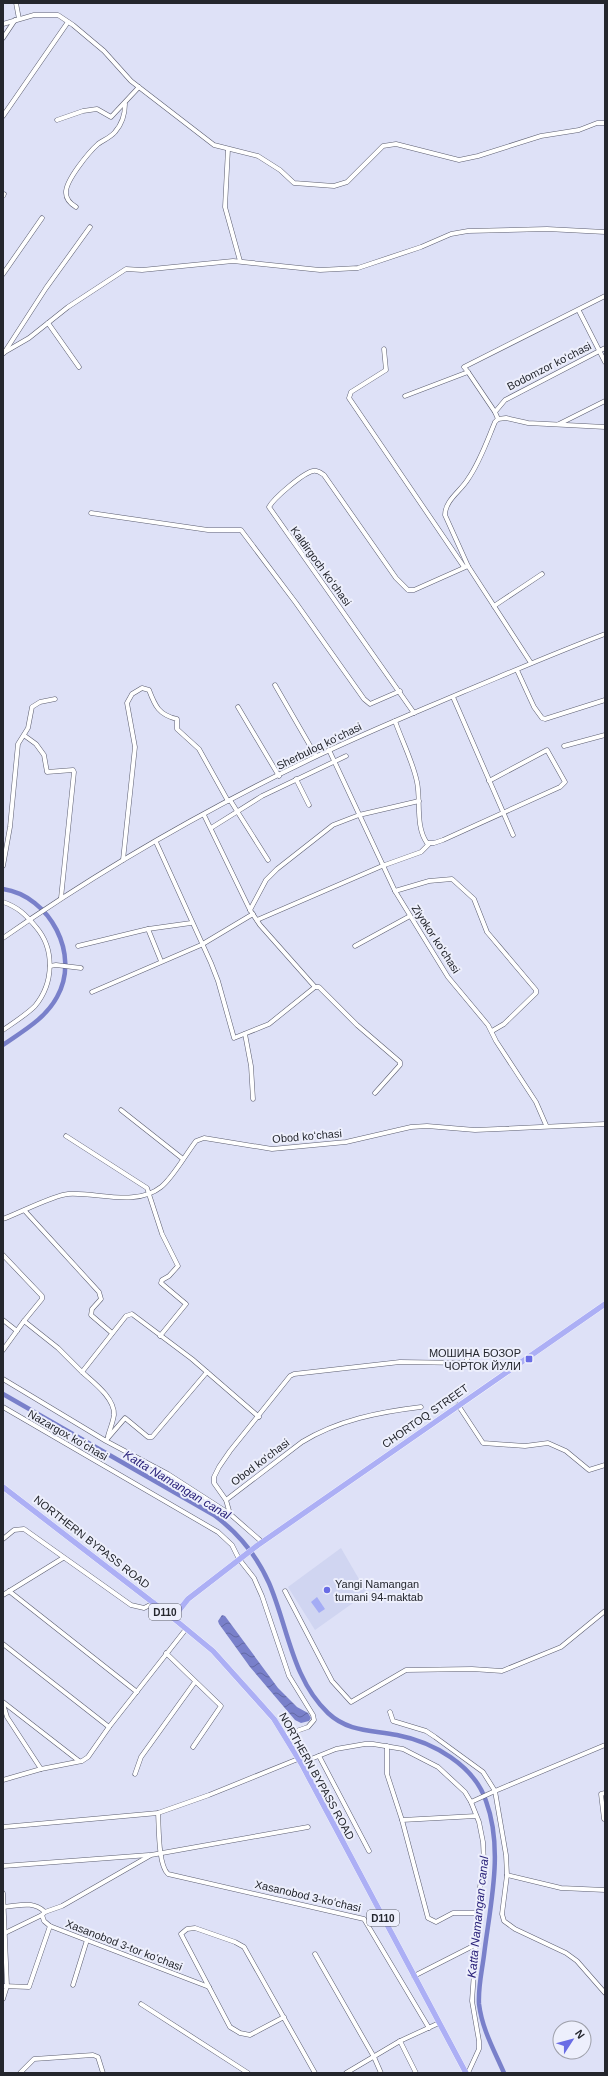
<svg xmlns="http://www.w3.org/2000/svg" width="608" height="2076" font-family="Helvetica,sans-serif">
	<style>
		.built { fill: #d0d5f1 }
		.green { fill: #a4acf5 }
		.water { fill: url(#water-waves) }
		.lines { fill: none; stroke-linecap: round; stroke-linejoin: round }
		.canal { stroke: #7980ca; stroke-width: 4.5 }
		.minor-casing { stroke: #5c5e70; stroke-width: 5 }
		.major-casing { stroke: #fff; stroke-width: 6 }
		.minor { stroke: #fff; stroke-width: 4 }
		.major { stroke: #acaff5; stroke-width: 5.5 }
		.poi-dot { fill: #696ce5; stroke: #edeffc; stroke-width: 1.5 }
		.labels { text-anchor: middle; stroke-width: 4; stroke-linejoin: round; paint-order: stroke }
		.shield { fill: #edeffc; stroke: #60626b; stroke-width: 1 }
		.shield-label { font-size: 10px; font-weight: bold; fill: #24262d }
		.street-label { font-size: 11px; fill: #24262d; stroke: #edeffc }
		.poi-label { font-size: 11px; fill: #24262d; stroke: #edeffc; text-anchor: end }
		.water-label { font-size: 12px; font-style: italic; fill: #292179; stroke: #edeffc }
	</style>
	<defs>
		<pattern id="water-waves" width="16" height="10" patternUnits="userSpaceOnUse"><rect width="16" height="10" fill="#7980ca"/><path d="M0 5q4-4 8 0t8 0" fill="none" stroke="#6369a4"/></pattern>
	</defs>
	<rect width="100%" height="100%" fill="#dee1f7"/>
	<polygon class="built" points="341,1548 367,1593 315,1630 288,1587"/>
	<polygon class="green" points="317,1597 325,1609 319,1613 311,1602"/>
	<polygon class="water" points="222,1615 225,1616 278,1688 297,1707 308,1713 311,1718 309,1721 301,1723 295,1720 250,1667 219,1624 218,1621"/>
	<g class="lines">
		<g class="canal">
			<path d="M3,889C50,896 81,955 57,997C45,1019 23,1031 3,1045"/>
			<path d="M3,1394L214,1515C237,1532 257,1556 269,1583C288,1627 292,1679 328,1713C348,1732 372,1730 397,1735C433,1742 474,1765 486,1801C504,1850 490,1905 484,1955C482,1971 478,1987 479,2004C482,2029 494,2050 504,2073"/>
		</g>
		<g class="minor-casing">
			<g id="minor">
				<polyline points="16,3 19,19"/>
				<polyline points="3,24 34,15 58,15 73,25 104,51 131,81 214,145 258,156 280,170 294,183 334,186 347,182 383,146 396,144 459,160 478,156 541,136 579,130 597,123 605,123"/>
				<polyline points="3,38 15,20"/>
				<polyline points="3,116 68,22"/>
				<polyline points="57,120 83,111 97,109 111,117 139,87"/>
				<polyline points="228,149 225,207 240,261"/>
				<polyline points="3,196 4,194"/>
				<path d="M76,207C71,204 66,199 66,193C65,181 89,152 98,144C103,140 110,138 115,132C122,124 125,114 125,104"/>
				<polyline points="3,274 42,218"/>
				<polyline points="579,311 605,362"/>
				<polyline points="48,323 79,367"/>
				<polyline points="384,349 386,370 351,392 349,398 464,567"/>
				<polyline points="3,353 29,338 68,307 126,269 142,270 233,261 320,270 358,268 421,247 451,234 468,231 547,229 605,232"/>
				<polyline points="4,353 46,288 90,227"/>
				<polyline points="468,372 464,367 605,296"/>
				<polyline points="405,396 468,372 495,412"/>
				<polyline points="498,419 506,418 528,423 605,427"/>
				<polyline points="559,424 605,401"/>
				<polyline points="91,513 208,530 241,530 296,603 364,699 370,704 400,691"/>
				<polyline points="494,606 542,574"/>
				<path d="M531,663L468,566L445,515C445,500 461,491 468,479C480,462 487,441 495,422L498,419L495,412L505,400L605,348"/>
				<polyline points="517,670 534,707 542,718 545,719 605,700"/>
				<polyline points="275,685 316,756"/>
				<polyline points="453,697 513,835"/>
				<polyline points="238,707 279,776"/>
				<path d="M414,713L269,507C274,498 303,473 313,471C318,470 321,473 324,475L396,578L408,590H414L468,566"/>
				<path d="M395,721C402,741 413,762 417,782C421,801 415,826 427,843H434L443,840L560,787L565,782L547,750L489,781"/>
				<polyline points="25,736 36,744 44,755 47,772 73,770 74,772 61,898"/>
				<polyline points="564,746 605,735"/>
				<polyline points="329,750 395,891 448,977 488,1025 496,1041 536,1102 546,1125"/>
				<polyline points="296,779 309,805"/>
				<polyline points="230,800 268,860"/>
				<polyline points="204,815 250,910 260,925 315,987 319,987 357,1025 400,1062 400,1065 375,1093"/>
				<polyline points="211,828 262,796 346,756"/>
				<polyline points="156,842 211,963 218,981 234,1038 269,1024 315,987"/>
				<path d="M123,860L135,747L127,703L132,694L142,688L149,690C155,706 159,715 177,719V729L199,749L228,801"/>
				<polyline points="3,866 10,827 18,744 28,728 32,707 40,702 55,699"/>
				<polyline points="395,891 429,881 452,879 474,899 487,932 536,990 536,993 504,1024 492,1031"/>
				<path d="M3,902C18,907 26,915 36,927C55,949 54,983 35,1006C26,1015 13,1023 3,1030"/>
				<polyline points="250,910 266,880 277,869 333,825 359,815 419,801"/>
				<polyline points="257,920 382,866 421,852 429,844"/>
				<polyline points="148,929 161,961"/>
				<path d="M3,938C100,870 210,807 317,756C365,733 414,713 463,692C511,672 557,652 605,634"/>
				<polyline points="78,946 148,929 191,923"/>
				<polyline points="355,946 410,916"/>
				<polyline points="50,966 56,965 81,968"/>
				<polyline points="92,992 201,945 253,914"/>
				<polyline points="245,1034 251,1066 253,1099"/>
				<polyline points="121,1110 183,1159"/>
				<polyline points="66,1136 147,1188 162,1234 178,1266 169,1276 162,1280 161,1283 186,1304 160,1336"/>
				<polyline points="25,1211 99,1292 101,1299 92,1309 91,1315 112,1333"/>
				<path d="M3,1219C19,1213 54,1195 68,1194C97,1192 136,1207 161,1187C172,1179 186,1154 196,1141L204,1138L272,1149L346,1142L411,1127L427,1126L475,1130L605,1124"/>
				<polyline points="3,1255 42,1296 42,1299 24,1321 58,1348 82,1372 126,1316 132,1314 192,1359 259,1417"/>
				<polyline points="3,1320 17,1331"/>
				<polyline points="3,1350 24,1321"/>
				<path d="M82,1372C93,1382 115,1398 114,1415C113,1422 110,1429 108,1436"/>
				<polyline points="3,1379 106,1441 168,1474 230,1514 262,1542"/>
				<polyline points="458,1405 483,1443 525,1446 548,1443 566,1451 589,1470 605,1465"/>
				<polyline points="3,1407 218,1532 232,1545 239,1559 254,1578 262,1596 289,1676 313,1715 314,1720 308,1727 285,1735"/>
				<polyline points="107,1439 125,1418 148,1437 152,1437 207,1372"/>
				<path d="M226,1500L302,1442C338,1420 379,1412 421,1407"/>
				<polyline points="230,1514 226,1500 214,1483 214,1477 219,1467 230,1451 290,1376 294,1374 400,1362 466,1363 469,1353"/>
				<polyline points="3,1539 14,1530 24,1529 131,1605 144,1608 154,1603"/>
				<polyline points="9,1591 137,1692"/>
				<polyline points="285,1591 332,1681 351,1702 406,1670 472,1669 502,1671 561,1647 605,1611"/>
				<polyline points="3,1595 63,1558"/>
				<polyline points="3,1644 109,1727"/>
				<polyline points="166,1653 221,1706 193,1747"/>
				<polyline points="3,1702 79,1761"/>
				<polyline points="3,1704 7,1717 41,1769"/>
				<polyline points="390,1712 393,1721 426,1731 435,1737 483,1772 495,1791 471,1802"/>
				<polyline points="605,1745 495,1791 506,1855 507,1875 502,1914 504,1921 515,1929 566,1953 577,1961 605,1993"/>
				<polyline points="387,1746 387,1774 402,1820 428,1918 436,1922 453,1913 479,1913"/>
				<polyline points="319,1756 369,1851"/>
				<polyline points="301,1763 336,1749 365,1744 373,1744 403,1749 438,1767 465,1792 471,1802 479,1822 483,1842 484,1863 480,1887 472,2001 479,2041 479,2049 468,2073"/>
				<polyline points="135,1774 141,1757 195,1682"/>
				<polyline points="3,1780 41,1769 82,1761 88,1757 109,1727 186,1629"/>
				<path d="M158,1813C159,1827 158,1865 168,1874L364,1919L429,2028"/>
				<polyline points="604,1819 601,1794 605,1793"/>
				<polyline points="402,1820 476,1816"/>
				<polyline points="3,1827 158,1813 209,1795 298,1759"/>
				<polyline points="3,1866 149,1855"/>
				<polyline points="507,1875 561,1888 605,1890"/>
				<polyline points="3,1893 7,1986 3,1999"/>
				<path d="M3,1907C19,1906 32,1900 45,1912L62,1906L151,1855L308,1827"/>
				<polyline points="45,1912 42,1915 44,1921 50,1926 209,1987"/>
				<polyline points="5,1933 42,1915"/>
				<polyline points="315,1954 374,2057 381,2073"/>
				<polyline points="414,1976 475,1945"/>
				<polyline points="73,1985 87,1940"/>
				<polyline points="3,1986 29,1987 50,1926"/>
				<polyline points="141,2004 248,2073"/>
				<polyline points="284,2017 250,2035 240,2033 230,2027 181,1934 187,1929 195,1928 235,1942 244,1947 315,2073"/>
				<polyline points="20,2073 34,2059 93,2055 98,2057 103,2073"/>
				<polyline points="346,2073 400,2041"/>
				<polyline points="416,2073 400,2041 439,2023"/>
			</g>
		</g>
		<g class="major-casing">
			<g id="major">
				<polyline points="3,1487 173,1618 213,1651 274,1719 301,1763 466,2073"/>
				<polyline points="173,1618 188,1599 258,1545 605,1304"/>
			</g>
		</g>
		<use href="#minor" class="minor"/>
		<use href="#major" class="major"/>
	</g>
	<g class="poi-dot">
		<rect x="525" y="1355" width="8" height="8" rx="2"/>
		<circle cx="327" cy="1590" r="4"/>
	</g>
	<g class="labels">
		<g class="shield">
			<rect x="149" y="1604" width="32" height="16" rx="3"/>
			<rect x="367" y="1910" width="32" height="16" rx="3"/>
		</g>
		<g class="shield-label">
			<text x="165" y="1616">D110</text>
			<text x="383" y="1922">D110</text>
		</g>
		<g class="street-label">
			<text transform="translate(549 366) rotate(-27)" y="4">Bodomzor koʻchasi</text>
			<text transform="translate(321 566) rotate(54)" y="4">Kaldirgoch koʻchasi</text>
			<text transform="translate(319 746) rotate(-26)" y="4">Sherbuloq koʻchasi</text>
			<text transform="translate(436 939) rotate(57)" y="4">Ziyokor koʻchasi</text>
			<text transform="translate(307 1136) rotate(-5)" y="4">Obod koʻchasi</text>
			<text transform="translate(425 1416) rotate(-35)" y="4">CHORTOQ STREET</text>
			<text transform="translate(68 1435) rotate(30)" y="4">Nazargox koʻchasi</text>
			<text transform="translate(260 1462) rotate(-37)" y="4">Obod koʻchasi</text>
			<text transform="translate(92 1542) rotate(38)" y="4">NORTHERN BYPASS ROAD</text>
			<text transform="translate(317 1776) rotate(61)" y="4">NORTHERN BYPASS ROAD</text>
			<text transform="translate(308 1896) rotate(13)" y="4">Xasanobod 3-koʻchasi</text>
			<text transform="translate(124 1945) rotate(21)" y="4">Xasanobod 3-tor koʻchasi</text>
		</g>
		<g class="poi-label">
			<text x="521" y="1357">МОШИНА БОЗОР<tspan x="521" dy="13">ЧОРТОК ЙУЛИ</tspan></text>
			<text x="335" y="1588" text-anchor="start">Yangi Namangan<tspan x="335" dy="13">tumani 94-maktab</tspan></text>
		</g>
		<g class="water-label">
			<text transform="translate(177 1485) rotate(31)" y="4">Katta Namangan canal</text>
			<text transform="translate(478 1917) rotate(-84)" y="4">Katta Namangan canal</text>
		</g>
	</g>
	<rect width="608" height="2076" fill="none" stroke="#24262d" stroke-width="8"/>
	<g transform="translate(572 2040) rotate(54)"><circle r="19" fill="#edeffc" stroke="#9d9fa9"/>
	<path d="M0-3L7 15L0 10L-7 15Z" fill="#696ce5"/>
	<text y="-6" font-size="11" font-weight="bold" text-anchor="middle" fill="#24262d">N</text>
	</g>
</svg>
